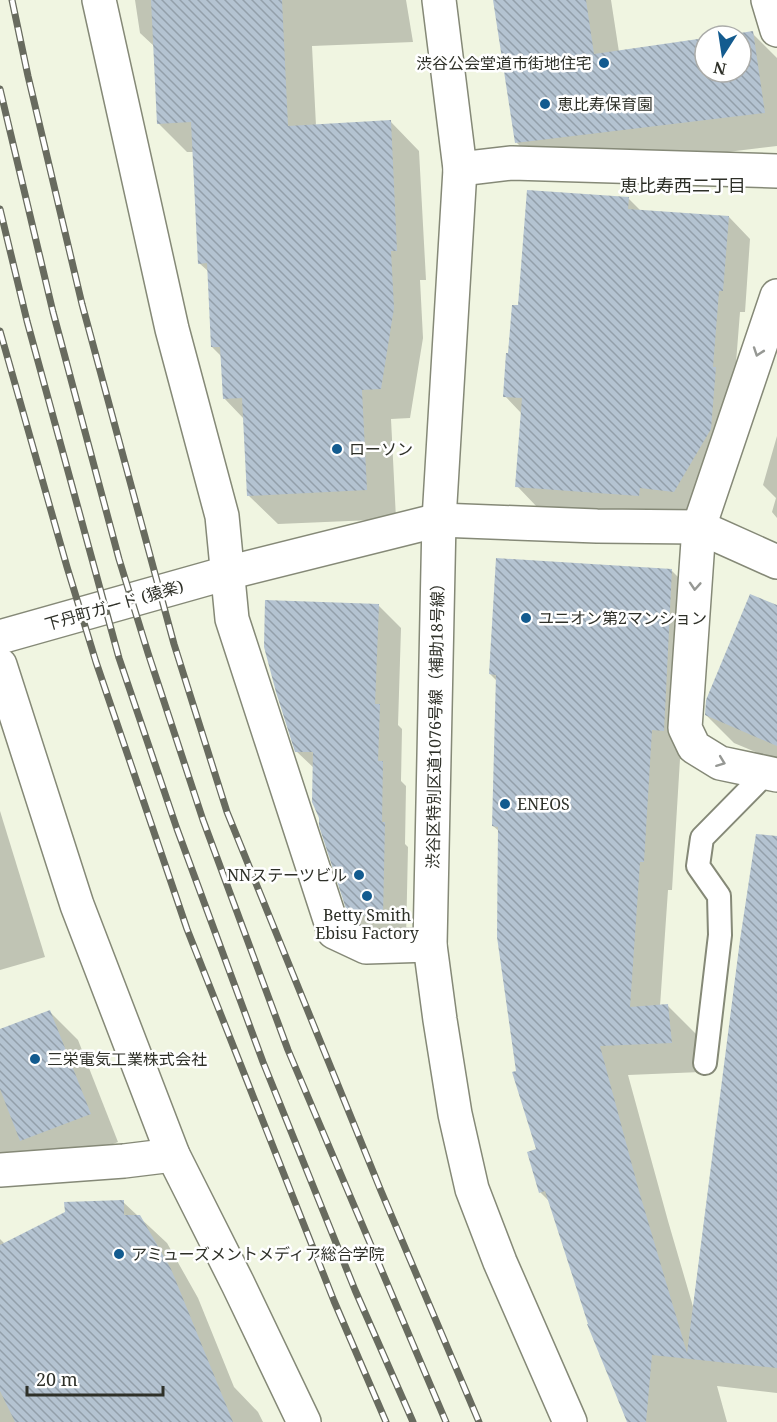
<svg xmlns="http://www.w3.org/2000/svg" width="777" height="1422" font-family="'Noto Serif','Noto Sans JP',serif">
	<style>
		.shadow { fill: #0003 }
		.building { fill: url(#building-back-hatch) }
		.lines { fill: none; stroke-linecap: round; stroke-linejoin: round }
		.service-casing { stroke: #858977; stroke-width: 26 }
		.minor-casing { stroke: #858977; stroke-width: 36 }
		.tertiary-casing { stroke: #858977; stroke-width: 36 }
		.service { stroke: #fff; stroke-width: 22 }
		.minor { stroke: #fff; stroke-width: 33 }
		.tertiary { stroke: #fff; stroke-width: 33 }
		.rail-casing { stroke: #686b5f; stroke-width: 7 }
		.rail { stroke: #fff; stroke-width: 4.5; stroke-dasharray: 14; stroke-linecap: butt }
		.oneway { stroke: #969894 }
		.poi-dot { fill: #135b8f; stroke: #fff; stroke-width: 2 }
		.labels { text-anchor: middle; stroke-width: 5; stroke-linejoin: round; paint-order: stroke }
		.poi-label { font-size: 16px; fill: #2e3028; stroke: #fff; text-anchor: start }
		.street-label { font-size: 16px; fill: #2e3028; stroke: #fff }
		.neighbourhood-label { font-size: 18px; fill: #2e3028; stroke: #fff }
	</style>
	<defs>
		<pattern id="building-back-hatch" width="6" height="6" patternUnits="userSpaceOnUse" patternTransform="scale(1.5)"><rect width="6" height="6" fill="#b4c3d1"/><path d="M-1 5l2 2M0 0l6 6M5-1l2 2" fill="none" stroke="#939faa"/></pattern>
	</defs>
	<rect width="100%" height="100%" fill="#f0f5e1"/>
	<g class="shadow">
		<polygon points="135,0 406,0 413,42 312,46 316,126 390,121 419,151 426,280 420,280 423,338 410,418 391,419 396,519 278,524 248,495 244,419 224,398 222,357 212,347 209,272 199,263 194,152 187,152 158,123 155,47 140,33"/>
		<polygon points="495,0 611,0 619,52 705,40 705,72 741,72 741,36 731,36 752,33 777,58 777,146 548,174 517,143"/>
		<polygon points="628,198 641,211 729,217 750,239 745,312 740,312 734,388 696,513 661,509 661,517 538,508 517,486 522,414 505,396 509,355 519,307"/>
		<polygon points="777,436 777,518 772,512 776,498 763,485"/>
		<polygon points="671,570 700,599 692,759 680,759 672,890 668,890 660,1006 667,1005 696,1034 701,1072 628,1075 668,1221 694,1310 777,901 777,1393 717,1386 727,1422 631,1422 550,1202 540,1192 537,1150 517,1072 500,832 493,826 497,681 490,674"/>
		<polygon points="378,605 401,628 398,725 402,729 401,781 406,786 405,844 408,847 406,939 373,937 349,914 314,768 296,751"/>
		<polygon points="777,607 777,761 734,743 706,715"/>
		<polygon points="0,811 45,957 0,970"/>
		<polygon points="50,1012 78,1040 118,1142 50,1168 0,1167 0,1031"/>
		<polygon points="123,1202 167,1243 198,1298 234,1387 258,1412 263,1422 0,1422 0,1239 11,1250"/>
	</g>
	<g class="building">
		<polygon points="151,0 282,0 288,126 391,120 397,251 391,251 394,308 381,389 362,390 367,490 247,496 242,398 223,399 220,347 211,347 207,263 198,264 191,122 157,124"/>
		<polygon points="493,0 586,0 594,54 705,38 705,72 741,72 741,36 721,36 753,31 765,113 515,143"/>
		<polygon points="527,190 629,197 628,209 729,216 723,291 719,291 713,367 716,367 711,429 674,492 640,488 639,496 515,487 522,398 503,397 506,353 508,353 512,305 518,305"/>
		<polygon points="496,558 672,569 664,731 652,730 644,862 640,862 630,1007 668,1004 672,1043 600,1046 639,1191 687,1353 740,940 756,834 777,836 777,1368 652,1355 646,1422 627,1422 587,1324 588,1324 545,1191 539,1193 527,1152 536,1149 512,1072 516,1071 497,937 498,827 492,826 496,675 489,674"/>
		<polygon points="750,594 777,605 777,746 705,715 706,700"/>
		<polygon points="265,600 379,604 375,704 380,704 378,761 383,761 382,822 385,822 383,916 348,915 319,826 319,818 312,802 313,752 295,752 276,692 264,647"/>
		<polygon points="50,1010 91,1114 20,1141 0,1089 0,1029"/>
		<polygon points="124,1200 124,1215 140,1215 171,1269 233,1422 15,1422 0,1391 0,1245 65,1212 64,1202"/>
	</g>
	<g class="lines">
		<g class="service-casing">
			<polyline id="service" points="705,1063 720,935 719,896 698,866 702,838 766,773"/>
		</g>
		<g class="minor-casing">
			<g id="minor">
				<polyline points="99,0 172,329 222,516 232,619 334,932 366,947 430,945"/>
				<polyline points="768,0 777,30"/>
				<polyline points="460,169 512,163 777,171"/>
				<polyline points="777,296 699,527 685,728 694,747 720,763 777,775"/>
				<polyline points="0,637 227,573 439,520 597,526 699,527 777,562"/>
				<polyline points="0,665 77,905 173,1155 238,1284 304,1422"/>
				<polyline points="0,1170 124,1161 173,1155"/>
			</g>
		</g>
		<g class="tertiary-casing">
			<polyline id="tertiary" points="439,0 460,169 439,520 430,945 440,1020 455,1114 472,1189 500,1262 570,1422"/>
		</g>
		<use href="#service" class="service"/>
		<use href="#minor" class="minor"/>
		<use href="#tertiary" class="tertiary"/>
		<g class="rail-casing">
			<g id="rail">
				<polyline points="12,0 28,76 82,304 174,644 227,812 381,1191 479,1422"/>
				<polyline points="0,89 53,312 119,559 148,653 203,820 288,1050 446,1422"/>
				<polyline points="0,209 27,321 119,658 177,829 263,1062 355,1290 413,1422"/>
				<polyline points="0,331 67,567 96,662 187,929 334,1301 386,1422"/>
			</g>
		</g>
		<use href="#rail" class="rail"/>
	</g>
	<defs><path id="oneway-chevron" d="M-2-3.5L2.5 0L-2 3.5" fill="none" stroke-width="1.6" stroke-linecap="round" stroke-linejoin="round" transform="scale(1.5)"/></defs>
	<g class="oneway">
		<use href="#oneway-chevron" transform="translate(758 352) rotate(109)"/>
		<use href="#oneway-chevron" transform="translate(695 586) rotate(94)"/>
		<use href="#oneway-chevron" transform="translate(721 762) rotate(21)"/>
	</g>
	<g class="poi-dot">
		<circle cx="604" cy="63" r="6"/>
		<circle cx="545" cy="104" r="6"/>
		<circle cx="337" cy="449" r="6"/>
		<circle cx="526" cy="618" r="6"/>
		<circle cx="505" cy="804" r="6"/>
		<circle cx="359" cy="875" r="6"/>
		<circle cx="367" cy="896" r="6"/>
		<circle cx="35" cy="1059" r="6"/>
		<circle cx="119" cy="1254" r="6"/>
	</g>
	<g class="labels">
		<g class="poi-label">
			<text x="592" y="69" text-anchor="end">渋谷公会堂道市街地住宅</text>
			<text x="557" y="110">恵比寿保育園</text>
			<text x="349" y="455">ローソン</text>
			<text x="538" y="624">ユニオン第2マンション</text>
			<text x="517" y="810">ENEOS</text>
			<text x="347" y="881" text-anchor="end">NNステーツビル</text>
			<text x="367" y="921" text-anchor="middle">Betty Smith<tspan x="367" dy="18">Ebisu Factory</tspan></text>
			<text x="47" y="1065">三栄電気工業株式会社</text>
			<text x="131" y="1260">アミューズメントメディア総合学院</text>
		</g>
		<g class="street-label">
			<text transform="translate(114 605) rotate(-16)" y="6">下丹町ガード (猿楽)</text>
			<text transform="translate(435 722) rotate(-89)" y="6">渋谷区特別区道1076号線（補助18号線）</text>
		</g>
		<g class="neighbourhood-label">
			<text x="683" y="192">恵比寿西二丁目</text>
		</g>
	</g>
	<g transform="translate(723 54) rotate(192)"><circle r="28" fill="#ffffff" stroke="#abaca9" stroke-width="1.5"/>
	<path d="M0-4.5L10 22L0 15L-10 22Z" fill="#135b8f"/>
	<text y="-9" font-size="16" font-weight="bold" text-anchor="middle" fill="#2e3028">N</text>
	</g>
	<path d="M27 1386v9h136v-9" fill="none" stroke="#2e3028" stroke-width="3"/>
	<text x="36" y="1386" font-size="18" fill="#2e3028" stroke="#ffffff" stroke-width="4.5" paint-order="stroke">20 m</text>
</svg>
